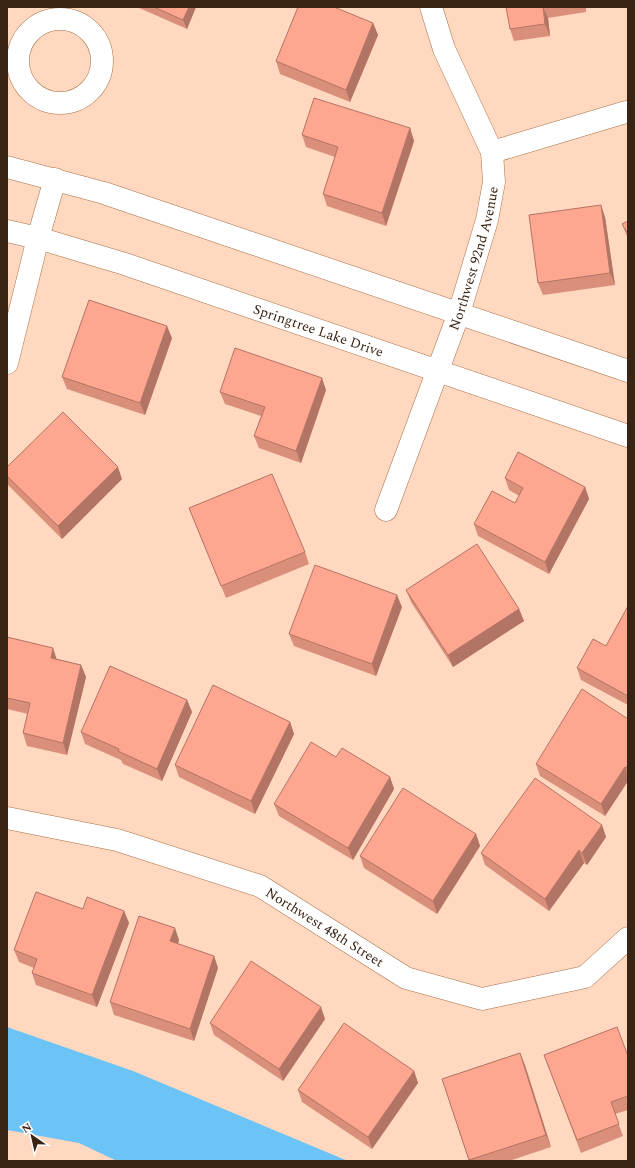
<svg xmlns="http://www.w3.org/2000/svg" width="635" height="1168" font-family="Spectral,serif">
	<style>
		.water { fill: #6cc3f5 }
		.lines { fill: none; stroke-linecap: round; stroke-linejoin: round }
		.street-casing { stroke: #a76f46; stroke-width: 23 }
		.secondary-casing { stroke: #a76f46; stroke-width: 23 }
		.street { stroke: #fff; stroke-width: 22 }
		.secondary { stroke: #fff; stroke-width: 22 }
		.wall { fill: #da8f7b }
		.shaded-wall { fill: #b27464 }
		.building { fill: #fea68f; stroke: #b27464 }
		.labels { text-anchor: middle; stroke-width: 4; stroke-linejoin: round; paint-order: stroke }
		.street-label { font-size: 14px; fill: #3a2312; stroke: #fff }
	</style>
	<rect width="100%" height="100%" fill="#ffd8bf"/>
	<polygon class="water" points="7,1027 133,1071 348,1161 117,1161 79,1143 7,1130"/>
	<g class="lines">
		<g class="street-casing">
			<g id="street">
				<circle cx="60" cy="61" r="42"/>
				<polyline points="492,152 626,112"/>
				<polyline points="7,363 38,238 55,179"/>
				<path id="s1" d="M386,510L459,313L487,220L494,182L492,152L444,49L431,7"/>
				<path id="s2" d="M7,818L117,840L260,886L406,978L482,999L585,977L628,938"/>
			</g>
		</g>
		<g class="secondary-casing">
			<g id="secondary">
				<polyline points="7,167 104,193 628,371"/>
				<path id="s3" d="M7,231L38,238L125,264L628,436"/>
			</g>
		</g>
		<use href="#street" class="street"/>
		<use href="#secondary" class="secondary"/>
	</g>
	<g class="wall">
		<polygon points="137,7 196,7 187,29"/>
		<polygon points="506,7 586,7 586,12 548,18 550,36 514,41 510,29"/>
		<polygon points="373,23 378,35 350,102 280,74 276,61"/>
		<polygon points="410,128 414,141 386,226 327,206 323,194 335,157 306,147 302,135"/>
		<polygon points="605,217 615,285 543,295 538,283"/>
		<polygon points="628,221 628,239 622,224"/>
		<polygon points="172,338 145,415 67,389 62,377"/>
		<polygon points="326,390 301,463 259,448 254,436 261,416 225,404 220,392"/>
		<polygon points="7,467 122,479 62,539 7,484"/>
		<polygon points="505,478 585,487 589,499 549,574 478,536 474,524 515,503 519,496 509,490"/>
		<polygon points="189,508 305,552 309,564 226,598"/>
		<polygon points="406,590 519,609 524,621 453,667 411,602"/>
		<polygon points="628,606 628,705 581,680 577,668 606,646"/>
		<polygon points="402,607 376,676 294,646 289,634"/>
		<polygon points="7,637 57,659 81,665 86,677 67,755 27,746 23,733 28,714 7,709"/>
		<polygon points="187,700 192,712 162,781 123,764 121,760 85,744 81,732"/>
		<polygon points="628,719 628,781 605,816 540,776 536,764"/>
		<polygon points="290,722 294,734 255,814 179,777 175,765"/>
		<polygon points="336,757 390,777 394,789 353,860 279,816 274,804"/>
		<polygon points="602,825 606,837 587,865 584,863 549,911 485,865 481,853"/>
		<polygon points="476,834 480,846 437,914 364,868 360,856"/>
		<polygon points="83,909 124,911 129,923 97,1007 36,985 32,973 34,968 19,962 14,950"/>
		<polygon points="179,940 178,944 214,956 218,968 194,1041 114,1015 110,1002"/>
		<polygon points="325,1019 283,1081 214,1035 210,1023"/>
		<polygon points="520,1053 551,1147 509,1161 469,1161 442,1079"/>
		<polygon points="544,1055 628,1056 628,1110 615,1114 623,1136 581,1153"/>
		<polygon points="414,1071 418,1083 372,1149 302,1102 298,1090"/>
	</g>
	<g class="shaded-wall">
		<polygon points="189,7 196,7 187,29 183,20"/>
		<polygon points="543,7 548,18 550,36 545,24"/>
		<polygon points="373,23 378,35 350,102 346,90"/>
		<polygon points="410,128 414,141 386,226 382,213"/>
		<polygon points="601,205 605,217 615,285 610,273"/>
		<polygon points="167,326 172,338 145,415 140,403"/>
		<polygon points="322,378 326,390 301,463 296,451"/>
		<polygon points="118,467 122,479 62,539 58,526"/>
		<polygon points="585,487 589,499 549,574 545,562"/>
		<polygon points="397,595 402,607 376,676 372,664"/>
		<polygon points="519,609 524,621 453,667 448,655"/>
		<polygon points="53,648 57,660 51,658"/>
		<polygon points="81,665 86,677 67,755 63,743"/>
		<polygon points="187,700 192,712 162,781 157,769"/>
		<polygon points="290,722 294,734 255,814 251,801"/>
		<polygon points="628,764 628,774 626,768"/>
		<polygon points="625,767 628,777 628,781 605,816 601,804"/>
		<polygon points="390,777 394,789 353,860 348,848"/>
		<polygon points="602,825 606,837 587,865 582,853"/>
		<polygon points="476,834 480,846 437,914 433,901"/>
		<polygon points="579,850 584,863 549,911 545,899"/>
		<polygon points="124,911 129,923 97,1007 92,995"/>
		<polygon points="175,928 179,940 174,954 170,941"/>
		<polygon points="214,956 218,968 194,1041 190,1029"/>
		<polygon points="321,1007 325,1019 283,1081 279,1069"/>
		<polygon points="520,1053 525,1065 551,1147 546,1135"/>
		<polygon points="414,1071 418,1083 372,1149 368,1137"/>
	</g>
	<g class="building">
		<polygon points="154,7 189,7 183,20"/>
		<polygon points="298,7 334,7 373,23 346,90 276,61"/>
		<polygon points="506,7 543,7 545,24 510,29"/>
		<polygon points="314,98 410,128 382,213 323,194 338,147 302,135"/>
		<polygon points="601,205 610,273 538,283 529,215"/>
		<polygon points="628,221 628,234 622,224"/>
		<polygon points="89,300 167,326 140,403 62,377"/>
		<polygon points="235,348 322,378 296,451 254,436 265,407 220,392"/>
		<polygon points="63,412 118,467 58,526 7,476 7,467"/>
		<polygon points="518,452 585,487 545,562 474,524 492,491 515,503 523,488 505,478"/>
		<polygon points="272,474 305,552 221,586 189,508"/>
		<polygon points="477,544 519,609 448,655 406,590"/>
		<polygon points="315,565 397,595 372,664 289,634"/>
		<polygon points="628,606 628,696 577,668 593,639 606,646"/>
		<polygon points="7,637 53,648 51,658 81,665 63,743 23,733 30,703 7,698"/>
		<polygon points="110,666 187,700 157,769 118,751 119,749 81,732"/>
		<polygon points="213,685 290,722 251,801 175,765"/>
		<polygon points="582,689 628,719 628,764 626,768 625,767 601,804 536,764"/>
		<polygon points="311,742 336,757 342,748 390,777 348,848 274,804"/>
		<polygon points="535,778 602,825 582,853 579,850 545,899 481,853"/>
		<polygon points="403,788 476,834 433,901 360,856"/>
		<polygon points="36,892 83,909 87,897 124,911 92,995 32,973 37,959 14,950"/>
		<polygon points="139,916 175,928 170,941 214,956 190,1029 110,1002"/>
		<polygon points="251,961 321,1007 279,1069 210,1023"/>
		<polygon points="344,1023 414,1071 368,1137 298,1090"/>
		<polygon points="617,1027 628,1056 628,1096 611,1102 619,1124 577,1140 544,1055"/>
		<polygon points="520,1053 546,1135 469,1160 442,1079"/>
	</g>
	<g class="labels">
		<g class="street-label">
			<text dy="5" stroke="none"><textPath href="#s1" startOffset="267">Northwest 92nd Avenue</textPath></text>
			<text dy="5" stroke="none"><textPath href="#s3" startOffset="327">Springtree Lake Drive</textPath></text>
			<text dy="5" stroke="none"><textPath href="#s2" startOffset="339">Northwest 48th Street</textPath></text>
		</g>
	</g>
	<rect width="635" height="1168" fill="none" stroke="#3a2312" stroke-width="16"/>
	<g transform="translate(32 1136) rotate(326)" stroke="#ffffff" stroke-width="3" paint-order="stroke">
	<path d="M0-3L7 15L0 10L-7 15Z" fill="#3a2312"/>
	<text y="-6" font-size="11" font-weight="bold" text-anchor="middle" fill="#3a2312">N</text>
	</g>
</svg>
